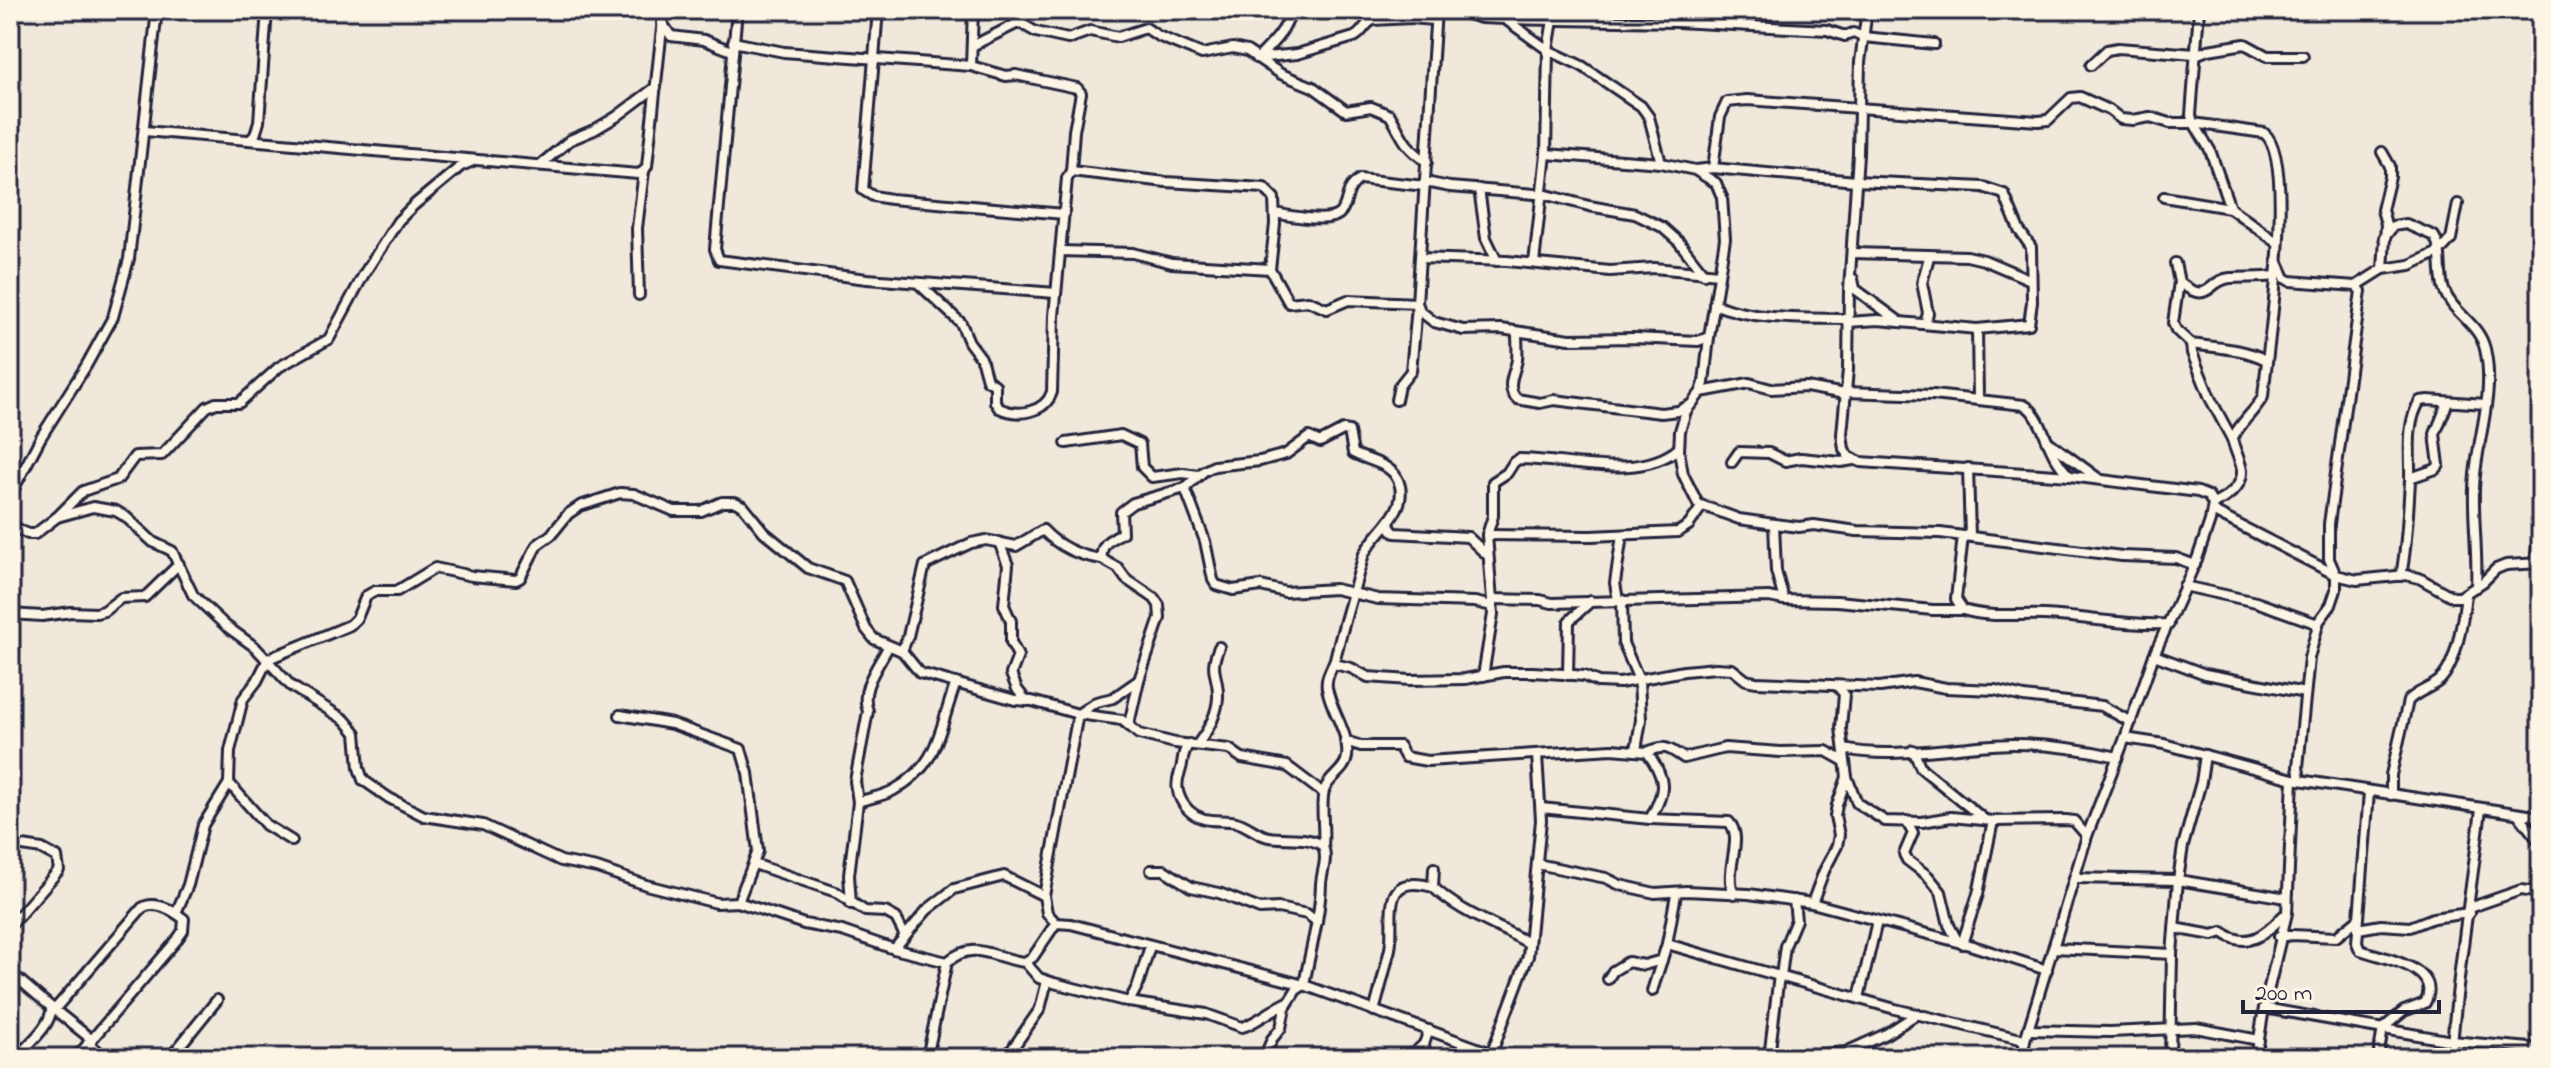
<svg xmlns="http://www.w3.org/2000/svg" width="2551" height="1068" font-family="'Indie Flower',sans-serif">
	<style>
		.lines { fill: none; stroke-linecap: round; stroke-linejoin: round }
		.minor-casing { stroke: #22223b; stroke-width: 14 }
		.minor { stroke: #fcf5e5; stroke-width: 8 }
	</style>
	<rect width="100%" height="100%" fill="#efe8db"/>
	<filter id="ink" filterUnits="userSpaceOnUse"><feTurbulence type="fractalNoise" baseFrequency=".0125" numOctaves="2"/><feDisplacementMap in="SourceGraphic" scale="16" xChannelSelector="R" yChannelSelector="G"/><feConvolveMatrix kernelMatrix="1 2 1 2 8 2 1 2 1" color-interpolation-filters="sRGB"/></filter>
	<g filter="url(#ink)">
		<g class="lines">
			<g class="minor-casing">
				<g id="minor">
					<polyline points="737,10 715,249 719,260 867,279 1056,293"/>
					<polyline points="878,10 863,190 873,196 891,199 1064,214"/>
					<polyline points="1436,10 1417,303 1420,311 1434,322 1463,330 1501,329 1570,339 1634,338 1698,341 1709,337"/>
					<polyline points="1454,10 1481,18 1505,19 1677,22 1827,30 1845,36 1853,33 1864,37 1934,44"/>
					<polyline points="1867,10 1860,62 1858,154 1849,290 1848,370 1842,434 1844,449 1849,457 1861,462 2070,476 2198,492 2208,496 2213,504 2210,521 2197,559 2154,655 2125,738 2087,836 2025,1040 2022,1058"/>
					<path d="M2199,10L2191,115L2193,123L2264,133C2298,159 2267,351 2263,397C2254,412 2240,423 2232,439C2234,449 2241,461 2242,471C2243,487 2225,499 2213,504"/>
					<polyline points="2468,10 2494,11"/>
					<polyline points="2539,10 2534,58 2541,64"/>
					<polyline points="1505,19 1548,50 1582,66 1641,106 1649,117 1661,163"/>
					<polyline points="662,23 671,36 704,40 732,51"/>
					<polyline points="733,42 784,52 971,66 973,10"/>
					<path d="M972,46L1016,24H1022L1036,32L1068,39L1090,31L1118,37L1146,28L1158,36L1202,54L1233,48L1247,51L1281,74L1313,87L1346,111L1371,107L1390,115C1404,139 1403,145 1427,162"/>
					<polyline points="2195,55 2208,50 2245,44 2267,56 2303,56"/>
					<path d="M1260,56C1275,41 1285,31 1292,10"/>
					<path d="M1256,58L1297,54L1354,37C1363,33 1364,24 1373,20L1411,18L1434,20"/>
					<polyline points="2091,65 2107,50 2118,48 2195,54"/>
					<polyline points="971,66 1006,76 1016,75 1077,88 1081,93 1074,131 1071,171"/>
					<polyline points="2195,125 2210,150 2230,208 2278,243"/>
					<polyline points="145,131 638,174 644,171 647,166 664,10"/>
					<polyline points="250,140 255,135 259,122 267,10"/>
					<polyline points="2382,152 2390,166 2390,177 2382,210 2386,224 2383,269"/>
					<polyline points="1546,154 1661,163 1695,170 1716,183 1722,197 1725,239 1709,337 1704,383 1701,392 1686,411 1680,431 1679,451 1683,474 1698,504 1739,519 1774,524 1799,527 1814,525 1857,531 1940,533 2122,556 2176,558 2195,565"/>
					<polyline points="540,165 570,140 594,130 616,117 656,87"/>
					<polyline points="1713,168 1720,117 1727,102 1747,100 2038,121 2048,120 2071,98 2080,97 2109,110 2121,119 2133,120 2150,117 2170,123 2193,123"/>
					<polyline points="1696,170 1713,168 1856,181 1983,187 2004,194 2019,230 2031,247 2032,302 2029,324 1977,329 1878,320 1848,322"/>
					<polyline points="1425,182 1450,187 1547,195 1589,206 1635,214 1662,227 1679,242 1704,274"/>
					<polyline points="1479,189 1486,238 1497,261"/>
					<polyline points="2164,197 2230,208"/>
					<path d="M1275,213C1288,216 1331,224 1340,213C1350,202 1343,190 1360,179L1425,186"/>
					<path d="M2384,238L2393,226L2406,224L2434,236C2444,252 2438,273 2444,290C2453,314 2479,323 2485,349C2496,396 2475,443 2474,489C2473,522 2478,555 2476,587"/>
					<polyline points="1060,251 1133,253 1172,263 1270,269"/>
					<polyline points="1852,253 1967,256 1984,260 2031,280"/>
					<polyline points="1420,258 1507,261 1610,271 1654,268 1719,274"/>
					<polyline points="2277,260 2285,278 2290,281 2356,286 2361,291 2329,524 2329,559 2336,575 2336,590 2331,605 2319,621 2309,658 2298,767 2300,780"/>
					<polyline points="1534,263 1546,154 1548,50 1553,20"/>
					<polyline points="2175,263 2179,282 2173,323 2176,330 2191,344 2192,353 2210,398 2232,439"/>
					<polyline points="1853,279 1855,289 1900,322"/>
					<path d="M2179,282C2210,307 2207,280 2230,278C2245,277 2260,278 2276,276"/>
					<path d="M919,284L961,323L969,342L981,358L987,380L995,385V402L999,408C1018,417 1045,413 1052,392L1054,316L1067,178L1071,171L1166,182L1264,188L1274,198L1275,224L1270,269L1289,303L1308,301L1327,309L1348,300L1417,303"/>
					<polyline points="2356,286 2383,269 2410,265 2439,252 2451,239 2458,204"/>
					<polyline points="639,295 637,228 644,171"/>
					<path d="M1714,304C1754,321 1805,318 1848,319"/>
					<polyline points="1925,324 1928,313 1922,283 1929,257"/>
					<polyline points="1977,329 1978,399"/>
					<path d="M1517,332C1517,341 1518,351 1517,360C1514,375 1505,387 1517,399L1540,403L1554,400L1661,413L1678,411L1688,406"/>
					<path d="M2191,344C2217,348 2243,348 2266,360"/>
					<polyline points="1701,392 1749,383 1771,389 1806,387 1845,394"/>
					<path d="M1845,392L1933,395L2024,405C2044,415 2046,454 2069,475"/>
					<polyline points="1396,400 1399,386 1411,371 1417,307"/>
					<polyline points="2046,440 2099,479"/>
					<polyline points="1066,443 1121,435 1140,444 1142,467 1152,477 1183,473 1198,475"/>
					<polyline points="1732,462 1739,452 1769,453 1785,461 1801,458 1841,462 1853,460"/>
					<polyline points="1968,468 1970,536"/>
					<polyline points="2410,478 2436,469 2439,465 2435,434 2448,402"/>
					<polyline points="1185,488 1205,541 1213,580 1216,585 1233,590 1261,586 1285,592 1335,589 1378,599 1475,602 1492,606"/>
					<polyline points="10,496 41,437 86,366 113,317 129,259 157,10"/>
					<polyline points="2212,511 2336,575 2357,580 2406,575 2419,578 2453,597 2460,597 2483,582 2496,569 2506,565 2541,563"/>
					<polyline points="57,517 93,507 116,511 126,517 153,542 172,551 193,595 226,626 255,647 291,686 345,720 356,733 359,768 363,780 389,798 424,816 483,825 561,861 597,868 646,885 717,903 738,902 804,924 842,931 894,949 947,962"/>
					<polyline points="1389,522 1391,529 1395,533 1468,537 1486,554"/>
					<polyline points="1774,524 1776,571 1784,600 1837,601 1933,610 1963,610"/>
					<polyline points="10,525 28,534 35,534 57,517 83,491 118,479 135,456 162,455 207,407 216,403 239,403 279,367 329,339 364,274 398,221 414,205 461,166 473,161"/>
					<polyline points="1487,535 1591,536 1678,532 1689,525 1702,506"/>
					<path d="M1963,536L1956,599L1963,610C1989,618 2017,614 2044,615C2086,617 2127,626 2169,624"/>
					<polyline points="999,542 1008,565 1004,605 1011,621 1011,642 1018,656 1011,674 1017,689 1026,701"/>
					<polyline points="2535,564 2541,517"/>
					<path d="M2401,576C2407,545 2408,513 2410,481C2411,454 2405,425 2420,401L2428,400L2486,404"/>
					<polyline points="2184,586 2256,602 2318,624"/>
					<polyline points="1492,599 1540,600 1552,603 1769,597 1784,600"/>
					<polyline points="1618,600 1615,583 1622,535"/>
					<polyline points="1622,600 1623,643 1639,680 1641,720 1636,750"/>
					<polyline points="10,614 42,616 71,612 96,613 104,611 121,598 145,597 179,564"/>
					<path d="M902,651L908,636L925,565L971,543L986,540L1016,546L1043,530C1058,546 1079,556 1102,559"/>
					<polyline points="2154,655 2205,674 2305,693"/>
					<polyline points="1334,664 1351,668 1368,677 1410,680 1465,679 1504,672 1533,672 1563,674 1584,676 1598,682 1620,683 1684,671 1716,668 1732,669 1746,680 1756,682 1880,687 1914,682 1946,688 1995,690 2024,697 2102,706 2131,722"/>
					<polyline points="1568,675 1569,621 1591,601"/>
					<path d="M1483,676L1493,614L1487,535L1493,516V482L1507,473L1514,462L1519,459C1568,459 1639,482 1679,448"/>
					<polyline points="620,715 672,724 741,749 748,773 758,851 738,902"/>
					<polyline points="1129,724 1139,680"/>
					<polyline points="2125,738 2164,744 2293,779 2541,817"/>
					<path d="M1345,741L1361,746H1399L1405,757L1427,761L1612,749L1647,752C1667,780 1666,790 1650,819"/>
					<path d="M1189,744C1181,753 1184,762 1180,772C1171,794 1187,818 1211,820C1219,821 1228,820 1236,822C1248,825 1257,835 1269,837C1287,840 1308,835 1323,846C1328,860 1322,870 1321,884C1320,918 1310,951 1304,985L1296,990L1285,1008L1281,1028L1272,1039L1264,1058"/>
					<path d="M1197,745C1207,732 1217,715 1218,698C1219,674 1208,672 1219,647"/>
					<path d="M1844,749C1894,760 1960,745 2012,744C2048,744 2083,749 2118,757"/>
					<polyline points="1913,750 1921,768 1985,820"/>
					<path d="M1647,752C1667,744 1668,748 1684,758L1725,748L1781,752L1826,751L1844,761"/>
					<polyline points="1847,777 1857,803 1885,821 1922,822 1951,817 1993,821 2066,820 2074,821 2087,836"/>
					<polyline points="229,783 266,825 292,841"/>
					<path d="M2369,792L2357,943L2360,950C2382,958 2444,967 2425,1003L2404,1011L2383,1028L2378,1058"/>
					<path d="M2391,795V775L2408,701C2417,691 2430,689 2440,680C2457,664 2463,618 2466,595"/>
					<path d="M858,802C869,798 884,796 894,790C941,763 938,730 956,683"/>
					<path d="M1541,808L1650,819L1729,822C1745,839 1723,870 1734,894"/>
					<polyline points="2518,814 2541,844"/>
					<polyline points="1906,821 1913,833 1904,854 1907,860 1928,876 1941,892 1949,925 1958,942"/>
					<polyline points="10,844 42,849 57,857 59,870 10,926"/>
					<polyline points="754,864 836,892 865,911 885,912 896,918 905,936"/>
					<polyline points="1537,864 1606,878 1620,885 1655,893 1686,891 1749,894 1812,903 1973,946 2047,970"/>
					<path d="M1434,868L1433,887C1460,913 1496,924 1528,943"/>
					<polyline points="1151,870 1164,870 1191,887 1219,893 1260,909 1278,908 1307,914 1317,922"/>
					<polyline points="2074,878 2178,880 2287,898"/>
					<polyline points="1812,903 1824,871 1837,846 1839,835 1835,816 1837,805 1847,777 1841,728 1844,694 1838,687"/>
					<path d="M851,904L849,875L858,802L855,781L868,711C859,689 878,667 888,647"/>
					<polyline points="2469,908 2521,890 2541,893"/>
					<polyline points="176,913 188,885 203,825 229,783 230,751 243,699 257,681 268,659 350,625 357,618 366,596 375,591 397,591 435,568 472,576 516,580 520,578 537,545 551,535 568,514 580,506 620,493 634,494 674,511 701,511 722,502 735,502 743,506 764,532 808,568 845,581 866,629 874,639 902,651 920,673 1015,700 1032,701 1078,714 1122,720 1139,734 1175,743 1229,749 1242,758 1287,766 1323,793"/>
					<path d="M1056,923L1047,913L1044,896L1078,714L1096,702L1113,698L1139,680L1160,618L1159,605L1154,598L1126,579L1118,568L1102,559C1100,544 1110,539 1122,533L1121,512L1133,503L1185,488L1204,471L1214,466L1260,461L1286,454L1309,437L1320,442L1343,430L1349,431L1353,453C1370,462 1395,463 1400,486C1406,514 1375,532 1364,554C1362,559 1361,566 1359,571C1351,601 1342,629 1335,659C1332,669 1325,677 1327,688C1331,711 1350,734 1347,757C1345,772 1328,777 1324,791C1320,804 1325,830 1323,846"/>
					<path d="M2174,928L2213,935L2222,932C2247,950 2265,935 2283,916"/>
					<polyline points="2358,929 2381,925 2410,927 2433,918 2469,913"/>
					<polyline points="2279,937 2292,935 2336,937 2358,919"/>
					<polyline points="1667,944 1895,1009 2025,1040"/>
					<polyline points="1962,944 1978,894 1993,821"/>
					<polyline points="2054,948 2172,954"/>
					<polyline points="894,949 927,910 954,889 1004,876 1044,896"/>
					<path d="M1025,962L1039,978L1054,983L1129,1002L1206,1014L1242,1027C1251,1026 1273,1009 1286,1003"/>
					<path d="M10,972L51,1007C53,1025 27,1045 16,1058"/>
					<polyline points="1781,976 1785,946 1796,920 1794,900"/>
					<polyline points="1608,979 1613,971 1628,962 1644,965 1662,960"/>
					<polyline points="1652,991 1667,944 1676,894"/>
					<polyline points="1859,998 1877,921"/>
					<polyline points="1129,1002 1138,985 1150,946"/>
					<polyline points="51,1007 91,1039"/>
					<polyline points="2264,1008 2452,1041 2541,1049"/>
					<path d="M55,1009L142,908C155,900 172,910 184,919L183,931L176,941L76,1058"/>
					<path d="M1374,1011C1380,991 1385,969 1390,949C1396,920 1377,871 1433,887"/>
					<polyline points="2029,1030 2110,1032 2196,1028 2259,1040"/>
					<polyline points="88,1043 106,1058"/>
					<polyline points="1492,1052 1528,956 1541,820 1537,755"/>
					<polyline points="170,1058 217,1000"/>
					<path d="M927,1058L947,962C975,938 994,959 1025,962L1033,957L1056,923L1071,924L1304,985L1505,1058"/>
					<polyline points="1006,1058 1040,1009 1047,981"/>
					<polyline points="1409,1058 1424,1044"/>
					<polyline points="1426,1058 1424,1044 1429,1030"/>
					<polyline points="1769,1058 1779,975"/>
					<polyline points="1772,1058 1846,1052 1886,1034 1917,1014"/>
					<polyline points="2170,1058 2172,954 2178,880 2183,846 2201,782 2205,755"/>
					<polyline points="2256,1058 2264,1008 2287,913 2293,779"/>
					<path d="M2451,1058C2457,975 2471,892 2481,809"/>
				</g>
			</g>
			<use href="#minor" class="minor"/>
		</g>
	</g>
	<rect width="2551" height="1068" fill="none" stroke="#fcf5e5" stroke-width="40"/>
	<rect x="20" y="20" width="2511" height="1028" fill="none" stroke="#22223b" stroke-width="3" filter="url(#ink)"/>
	<path d="M2243 1000v12h196v-12" fill="none" stroke="#22223b" stroke-width="4"/>
	<text x="2255" y="1000" font-size="24" fill="#22223b" stroke="#fcf5e5" stroke-width="6" paint-order="stroke">200 m</text>
</svg>
